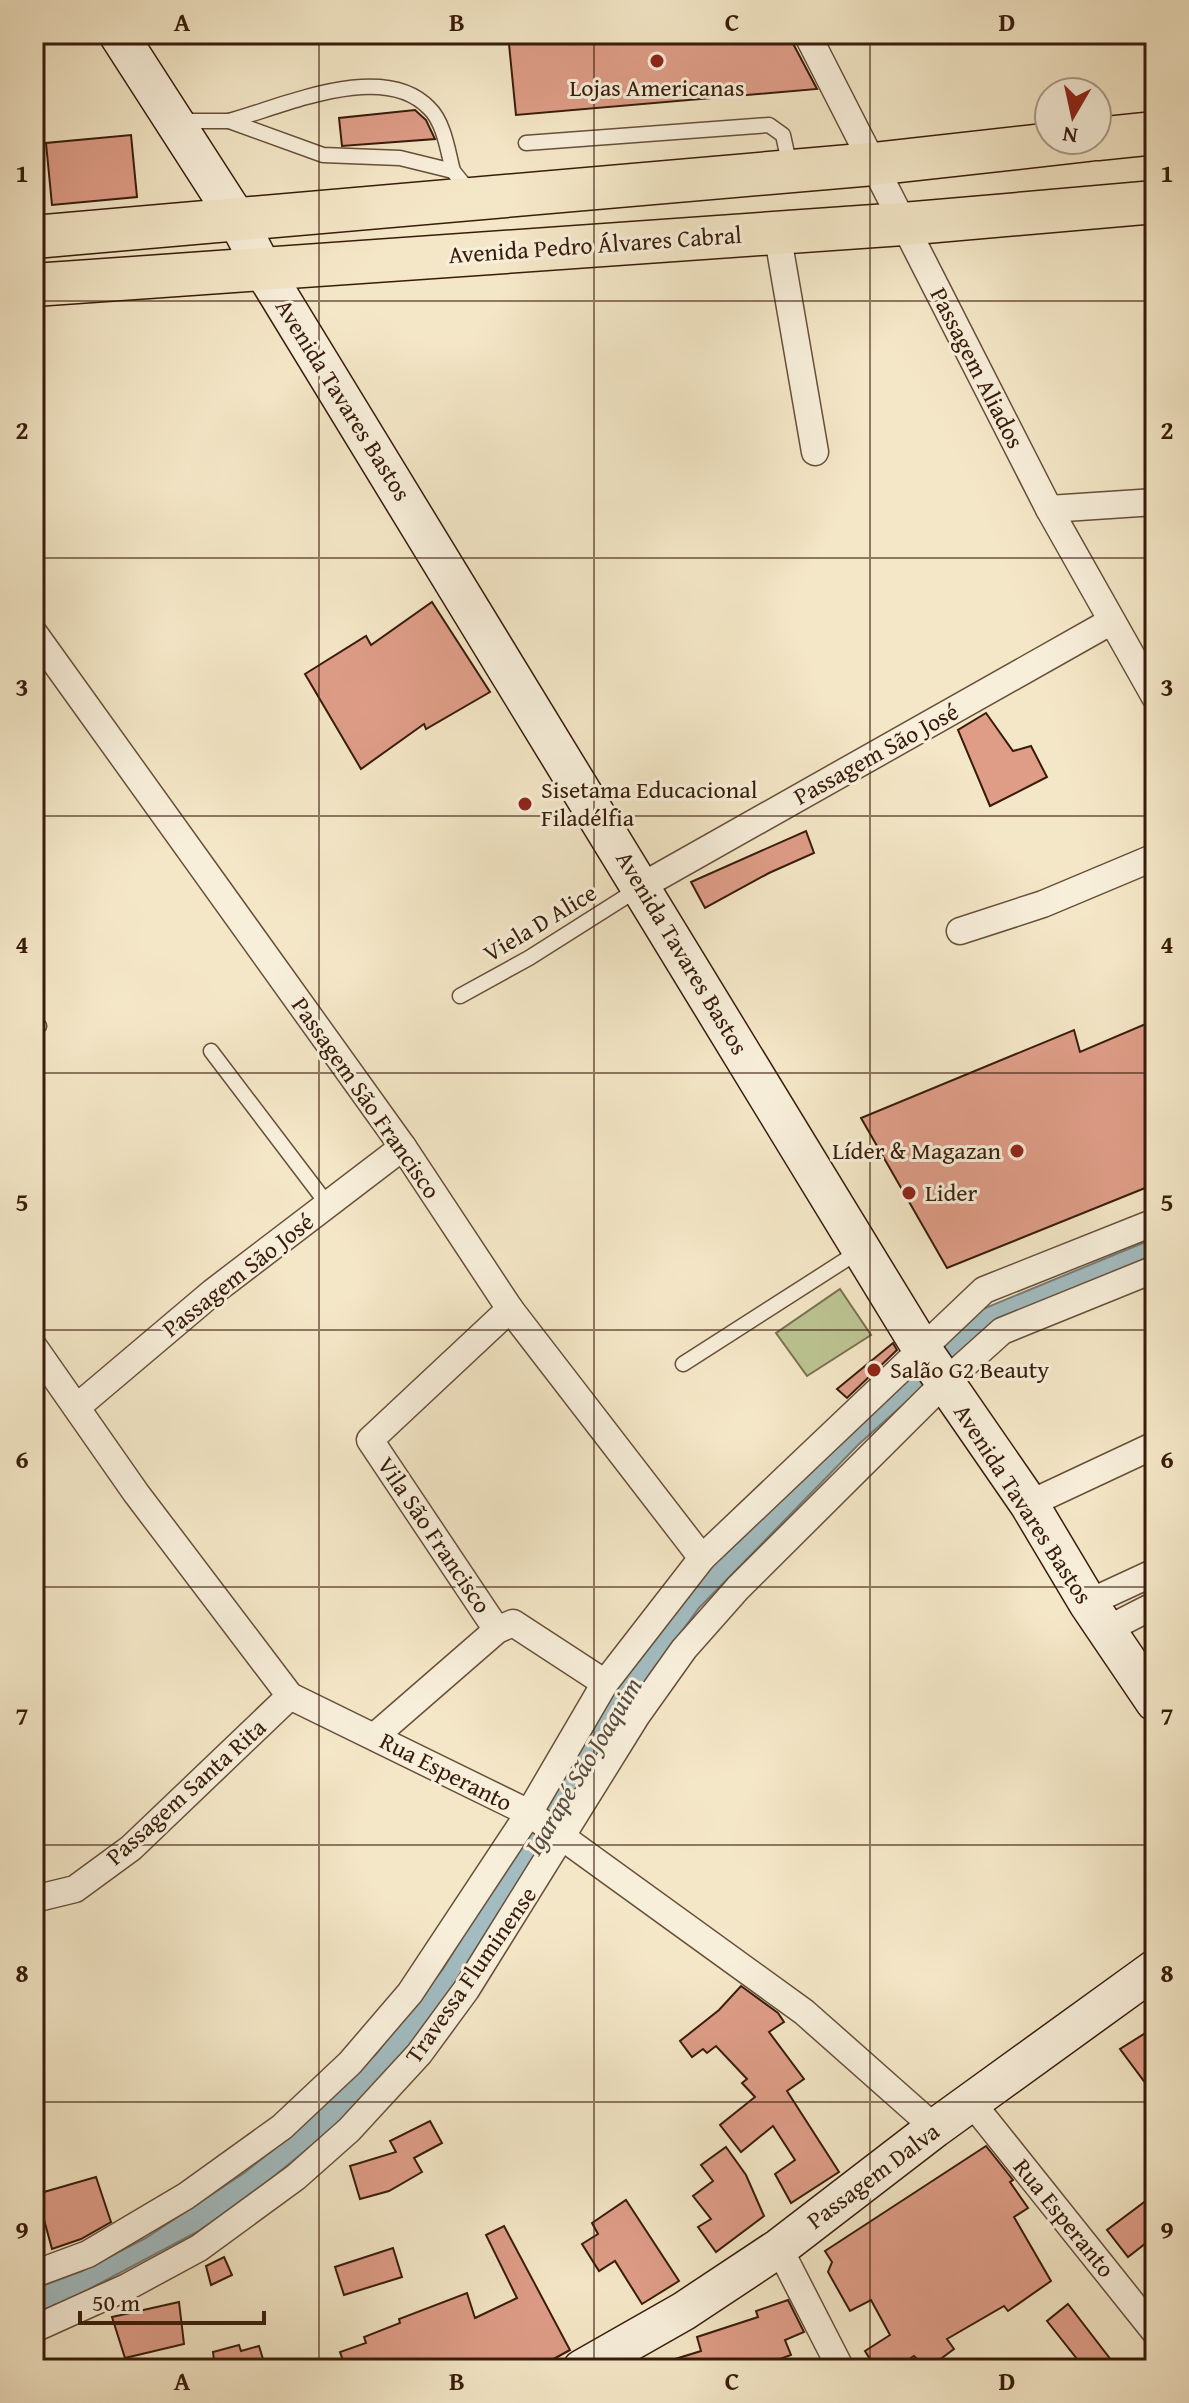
<svg xmlns="http://www.w3.org/2000/svg" width="1189" height="2403" font-family="'Gentium Book Plus',serif">
	<style>
		.green { fill: #bdc594; stroke: #7a704f; stroke-width: 2 }
		.water { fill: #a2bcc1; stroke: #787c78; stroke-width: 2 }
		.building { fill: #df9d88; stroke: #381c0a; stroke-width: 2 }
		.lines { fill: none; stroke-linecap: round; stroke-linejoin: round }
		.lane-casing { stroke: #674f39; stroke-width: 17 }
		.street-casing { stroke: #674f39; stroke-width: 29 }
		.secondary-casing { stroke: #381c0a; stroke-width: 41 }
		.primary-casing { stroke: #381c0a; stroke-width: 45 }
		.lane { stroke: #f8efdb; stroke-width: 14 }
		.street { stroke: #f8efdb; stroke-width: 26 }
		.secondary { stroke: #f8efdb; stroke-width: 38 }
		.primary { stroke: #f4e7c7; stroke-width: 42 }
		.grid { fill: none; stroke: #381c0a; stroke-width: 2; stroke-opacity: 0.55 }
		.poi-dot { fill: #8f2418; stroke: #f8efdb; stroke-width: 3 }
		.labels { text-anchor: middle; stroke-width: 6; stroke-linejoin: round; paint-order: stroke }
		.poi-label { font-size: 24px; fill: #381c0a; stroke: #f8efdb; text-anchor: start }
		.street-label { font-size: 24px; fill: #381c0a; stroke: #f8efdb }
		.water-label { font-size: 26px; font-style: italic; fill: #584c41; stroke: #f8efdb }
		.neatline { fill: none; stroke: #381c0a; stroke-width: 3 }
		.grid-label { font-size: 26px; text-anchor: middle; font-weight: bold; fill: #381c0a }
	</style>
	<rect width="100%" height="100%" fill="#f4e7c7"/>
	<filter id="stains"><feTurbulence type="fractalNoise" baseFrequency=".0025" numOctaves="4"/><feColorMatrix values="0 0 0 0 .2 0 0 0 0 .09 0 0 0 0 .02 0 0 0 .5 -.17"/></filter>
	<radialGradient id="worn" r=".72"><stop offset=".6" stop-color="#630" stop-opacity="0"/><stop offset="1" stop-color="#630" stop-opacity=".3"/></radialGradient>
	<polygon class="green" points="840,1289 871,1335 807,1376 776,1333"/>
	<polygon class="water" points="1155,1238 1155,1260 990,1327 859,1444 699,1608 629,1703 500,1922 416,2039 334,2127 250,2196 197,2232 76,2296 34,2314 34,2289 82,2271 146,2238 244,2173 292,2135 376,2054 443,1969 607,1700 703,1569 978,1311"/>
	<g class="building">
		<polygon points="508,34 788,34 817,89 516,115"/>
		<polygon points="415,110 426,120 435,139 342,146 339,118"/>
		<polygon points="131,135 137,197 52,205 46,143"/>
		<polygon points="432,602 490,692 426,729 424,724 361,769 305,674 366,636 371,645"/>
		<polygon points="986,713 1013,751 1031,746 1047,777 990,806 958,730"/>
		<polygon points="806,831 814,853 769,873 705,908 691,882"/>
		<polygon points="1155,1020 1155,1184 947,1268 861,1118 1074,1030 1080,1052"/>
		<polygon points="893,1343 897,1350 847,1398 837,1389"/>
		<polygon points="741,1986 778,2013 784,2022 769,2032 804,2079 787,2091 839,2172 791,2203 775,2174 795,2160 773,2126 741,2152 720,2125 755,2097 742,2083 747,2079 716,2046 707,2053 703,2049 692,2057 680,2041 719,2010"/>
		<polygon points="1155,2027 1155,2096 1120,2049"/>
		<polygon points="430,2121 442,2143 414,2158 422,2172 389,2191 360,2199 350,2166 396,2152 390,2141"/>
		<polygon points="986,2146 1013,2180 1010,2182 1028,2208 1014,2217 1051,2281 1008,2311 1004,2306 947,2339 954,2349 927,2369 914,2356 893,2369 876,2369 865,2351 890,2335 871,2300 850,2311 828,2272 832,2262 825,2251"/>
		<polygon points="726,2147 746,2175 764,2216 716,2252 698,2227 711,2219 693,2196 713,2181 701,2165"/>
		<polygon points="96,2177 111,2222 81,2239 52,2249 37,2194"/>
		<polygon points="1155,2194 1155,2236 1128,2257 1107,2230"/>
		<polygon points="626,2200 679,2281 642,2304 615,2261 599,2271 582,2244 598,2234 592,2223"/>
		<polygon points="504,2226 570,2350 548,2362 551,2369 346,2369 340,2352 366,2343 364,2337 400,2323 399,2319 467,2293 475,2318 517,2298 486,2235"/>
		<polygon points="393,2248 402,2277 344,2295 335,2267"/>
		<polygon points="224,2257 232,2275 211,2285 206,2266"/>
		<polygon points="788,2300 804,2332 785,2340 791,2355 753,2369 660,2369 659,2364 701,2351 697,2337 758,2317 756,2311"/>
		<polygon points="179,2302 184,2344 125,2358 112,2317"/>
		<polygon points="1068,2304 1118,2369 1085,2369 1047,2321"/>
		<polygon points="239,2345 241,2351 259,2346 266,2369 200,2369 199,2364 214,2360 213,2352"/>
	</g>
	<g class="lines">
		<g class="lane-casing">
			<g id="lane">
				<polyline points="180,121 229,121 323,155 400,158 453,171 470,192"/>
				<path d="M229,121C284,106 383,60 429,108C444,122 448,152 453,171"/>
				<polyline points="526,143 769,125 783,135 790,167"/>
				<polyline points="460,996 529,958 638,889"/>
				<polyline points="34,1030 39,1026"/>
				<polyline points="211,1051 328,1205"/>
				<polyline points="683,1364 861,1250"/>
			</g>
		</g>
		<g class="street-casing">
			<g id="street">
				<polyline points="807,34 1049,509 1155,697"/>
				<polyline points="777,232 815,452"/>
				<polyline points="1049,509 1155,502"/>
				<polyline points="34,633 403,1147 510,1309 702,1558"/>
				<polyline points="642,886 1110,622"/>
				<polyline points="960,931 1043,904 1155,857"/>
				<polyline points="34,1347 136,1493 290,1696 529,1813 804,2012 935,2128"/>
				<polyline points="77,1407 213,1292 403,1147"/>
				<polyline points="1029,1504 1155,1445"/>
				<polyline points="1088,1603 1155,1572"/>
				<polyline points="497,1630 370,1440 510,1309"/>
				<polyline points="1106,1630 1155,1605"/>
				<polyline points="375,1736 497,1630 513,1623 605,1683"/>
				<polyline points="34,1899 75,1889 131,1848 290,1696"/>
				<polyline points="972,2103 1155,2332"/>
				<polyline points="779,2248 841,2369"/>
				<polyline points="34,2274 88,2254 186,2196 282,2127 350,2063 410,1993 529,1813 605,1683 702,1558 984,1290 1155,1222"/>
				<polyline points="34,2329 127,2287 199,2248 296,2177 349,2130 419,2054 466,1990 637,1715 684,1649 738,1588 944,1383 1002,1331 1155,1269"/>
			</g>
		</g>
		<g class="secondary-casing">
			<g id="secondary">
				<polyline points="118,34 237,219 262,268 922,1349 1029,1504 1088,1603 1155,1702"/>
				<polyline points="582,2369 684,2311 779,2248 935,2128 1155,1969"/>
			</g>
		</g>
		<g class="primary-casing">
			<g id="primary">
				<polyline points="1097,139 1155,133"/>
				<polyline points="34,237 873,164 1088,140"/>
				<polyline points="34,285 903,224 1155,202"/>
			</g>
		</g>
		<use href="#lane" class="lane"/>
		<use href="#street" class="street"/>
		<use href="#secondary" class="secondary"/>
		<use href="#primary" class="primary"/>
	</g>
	<path class="grid" d="M319,34V2369M594,34V2369M870,34V2369M34,301H1155M34,558H1155M34,816H1155M34,1073H1155M34,1330H1155M34,1587H1155M34,1845H1155M34,2102H1155"/>
	<g class="poi-dot">
		<circle cx="657" cy="61" r="8"/>
		<circle cx="525" cy="804" r="8"/>
		<circle cx="1017" cy="1151" r="8"/>
		<circle cx="909" cy="1193" r="8"/>
		<circle cx="874" cy="1370" r="8"/>
	</g>
	<g class="labels">
		<g class="poi-label">
			<text x="657" y="96" text-anchor="middle">Lojas Americanas</text>
			<text x="541" y="798">Sisetama Educacional<tspan x="541" dy="28">Filadélfia</tspan></text>
			<text x="1001" y="1159" text-anchor="end">Líder &amp; Magazan</text>
			<text x="925" y="1201">Lider</text>
			<text x="890" y="1378">Salão G2 Beauty</text>
		</g>
		<g class="street-label">
			<text transform="translate(595 245) rotate(-4)" y="8">Avenida Pedro Álvares Cabral</text>
			<text transform="translate(977 368) rotate(63)" y="8">Passagem Aliados</text>
			<text transform="translate(343 400) rotate(58)" y="8">Avenida Tavares Bastos</text>
			<text transform="translate(876 754) rotate(-29)" y="8">Passagem São José</text>
			<text transform="translate(540 923) rotate(-31)" y="8">Viela D Alice</text>
			<text transform="translate(682 953) rotate(59)" y="8">Avenida Tavares Bastos</text>
			<text transform="translate(366 1098) rotate(55)" y="8">Passagem São Francisco</text>
			<text transform="translate(238 1275) rotate(-38)" y="8">Passagem São José</text>
			<text transform="translate(1023 1504) rotate(57)" y="8">Avenida Tavares Bastos</text>
			<text transform="translate(434 1535) rotate(56)" y="8">Vila São Francisco</text>
			<text transform="translate(446 1772) rotate(27)" y="8">Rua Esperanto</text>
			<text transform="translate(186 1792) rotate(-42)" y="8">Passagem Santa Rita</text>
			<text transform="translate(471 1975) rotate(-55)" y="8">Travessa Fluminense</text>
			<text transform="translate(873 2176) rotate(-37)" y="8">Passagem Dalva</text>
			<text transform="translate(1064 2218) rotate(51)" y="8">Rua Esperanto</text>
		</g>
		<g class="water-label">
			<text transform="translate(583 1766) rotate(-59)" y="9">Igarapé São Joaquim</text>
		</g>
	</g>
	<rect width="1189" height="2403" fill="none" stroke="#f4e7c7" stroke-width="88"/>
	<g transform="translate(1073 116) rotate(189)"><circle r="38" fill="#f8efdb" stroke="#ab9b87" stroke-width="2"/>
	<path d="M0-6L14 30L0 20L-14 30Z" fill="#8f2418"/>
	<text y="-12" font-size="22" font-weight="bold" text-anchor="middle" fill="#381c0a">N</text>
	</g>
	<path d="M80 2311v12h184v-12" fill="none" stroke="#381c0a" stroke-width="4"/>
	<text x="92" y="2311" font-size="24" fill="#381c0a" stroke="#f8efdb" stroke-width="6" paint-order="stroke">50 m</text>
	<rect x="44" y="44" width="1101" height="2315" class="neatline"/>
	<g class="grid-label">
		<text x="182" y="31">A</text>
		<text x="457" y="31">B</text>
		<text x="732" y="31">C</text>
		<text x="1007" y="31">D</text>
		<text x="22" y="182">1</text>
		<text x="1167" y="182">1</text>
		<text x="22" y="439">2</text>
		<text x="1167" y="439">2</text>
		<text x="22" y="696">3</text>
		<text x="1167" y="696">3</text>
		<text x="22" y="953">4</text>
		<text x="1167" y="953">4</text>
		<text x="22" y="1211">5</text>
		<text x="1167" y="1211">5</text>
		<text x="22" y="1468">6</text>
		<text x="1167" y="1468">6</text>
		<text x="22" y="1725">7</text>
		<text x="1167" y="1725">7</text>
		<text x="22" y="1982">8</text>
		<text x="1167" y="1982">8</text>
		<text x="22" y="2239">9</text>
		<text x="1167" y="2239">9</text>
		<text x="182" y="2390">A</text>
		<text x="457" y="2390">B</text>
		<text x="732" y="2390">C</text>
		<text x="1007" y="2390">D</text>
	</g>
	<rect width="100%" height="100%" filter="url(#stains)"/>
	<rect width="100%" height="100%" fill="url(#worn)"/>
</svg>
